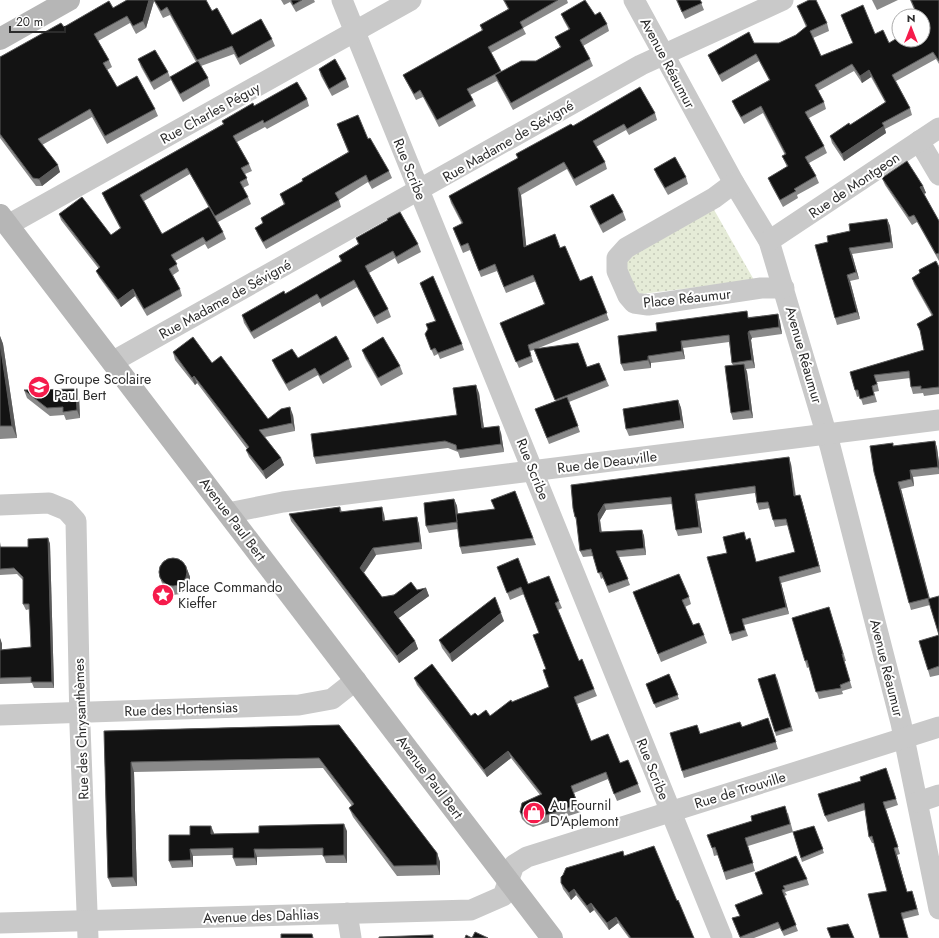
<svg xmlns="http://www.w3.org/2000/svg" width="939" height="938" font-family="Jost,sans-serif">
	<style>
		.grass { fill: url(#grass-dots) }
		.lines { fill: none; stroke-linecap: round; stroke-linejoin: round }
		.street { stroke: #c9c9c9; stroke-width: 21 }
		.secondary { stroke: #b6b6b6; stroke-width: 22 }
		.wall { fill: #898989; fill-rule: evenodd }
		.shaded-wall { fill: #5a5a5a }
		.building { fill: #131313; stroke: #5a5a5a }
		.labels { text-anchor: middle; stroke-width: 4; stroke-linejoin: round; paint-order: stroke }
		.street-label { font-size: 14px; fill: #2c2c2c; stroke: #fff }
		.poi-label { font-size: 14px; fill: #2c2c2c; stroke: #fff; text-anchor: start }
	</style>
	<defs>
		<pattern id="grass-dots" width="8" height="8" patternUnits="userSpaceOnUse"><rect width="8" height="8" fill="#e5ebd7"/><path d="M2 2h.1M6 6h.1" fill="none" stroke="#c5cab9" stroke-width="1.8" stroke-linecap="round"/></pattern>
	</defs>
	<rect width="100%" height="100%" fill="#fff"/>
	<polygon class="grass" points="713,208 754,280 642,294 634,291 625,272 627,257"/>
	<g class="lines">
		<g class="street">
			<polyline points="342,0 722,938"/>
			<polyline points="634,0 734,183 769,241 830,446 901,723 939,909"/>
			<polyline points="919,141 939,175"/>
			<polyline points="734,183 714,198 626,248 617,258 617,271 628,296 634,303 648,305 761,288 784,288"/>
			<polyline points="8,225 411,0"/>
			<polyline points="769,241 939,128"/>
			<polyline points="112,362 641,65 783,0"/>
			<polyline points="0,505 49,503 66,510 76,521 80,726 88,938"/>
			<polyline points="228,513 283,502 939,420"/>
			<polyline points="0,715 299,705 332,699 356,680"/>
			<polyline points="918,802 939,795"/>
			<polyline points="347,913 351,938"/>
			<polyline points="0,923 471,910 503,896 514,865 527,857 939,727"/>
		</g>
		<g class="secondary">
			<polyline points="0,39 69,0"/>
			<polyline points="0,215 552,938"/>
		</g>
	</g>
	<g class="wall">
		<polygon points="127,0 206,0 212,11 232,35 272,39 275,46 240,65 234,54 201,66 208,78 210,86 183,102 173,84 170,77 196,62 170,15 163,18 154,1 146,28 136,34 130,23 98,41 109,60 112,67 107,70 117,87 155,109 158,116 107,144 92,117 42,145 60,172 42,186 36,186 0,138 0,57 64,27 113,8"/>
		<polygon points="281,0 314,0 315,2 296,12 290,2 284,5"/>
		<polygon points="503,0 567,0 568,3 523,28 526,34 491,53 501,72 536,61 560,47 555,37 569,30 564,21 561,14 595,15 607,24 609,31 583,46 590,59 593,66 513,110 497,81 470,95 473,100 476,106 439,127 423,97 416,100 406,81 403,75 482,31 480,25 508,9"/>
		<polygon points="676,0 700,0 704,10 685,19"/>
		<polygon points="872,0 898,0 877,10"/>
		<polygon points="910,0 939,0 939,64 936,59 896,81 910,108 912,115 885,129 886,133 844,161 832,143 830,136 850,125 885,102 871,77 862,83 854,71 818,91 824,102 826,109 809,118 824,146 827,153 809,163 816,176 819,183 797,195 798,198 783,207 771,185 768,178 787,167 782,156 785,155 763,113 744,124 735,108 732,101 769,80 759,61 722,82 711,62 708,55 754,43 779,43 796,35 806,27 797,6 827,23 829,31 813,38 821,56 853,43 841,15 875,34 889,43 923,40 923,16 917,16"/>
		<polygon points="138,59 168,72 171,80 154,90 141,67"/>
		<polygon points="319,69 346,79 349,87 332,96 321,76"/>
		<path d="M307,99L309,106L267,129L265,127L237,142L249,164L252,171L245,174L249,185L243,188L248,197L251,204L218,222L223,232L226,239L208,249L205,244L175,261L179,271L173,275L180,289L182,296L147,316L135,296L121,307L99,277L96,271L99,269L61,220L59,214L111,235L120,228L105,200L102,193L223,124L222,121L254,106ZM190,174L209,208L162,234L144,201Z"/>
		<polygon points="655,113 657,120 629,135 626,130 596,147 605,162 607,169 576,186 567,169 521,195 526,246 560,248 580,281 592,276 609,320 536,349 587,367 599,363 609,386 569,402 580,432 549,444 535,409 556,401 534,350 530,351 533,362 519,368 503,329 544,304 536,281 506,293 497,271 481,277 470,250 463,253 455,234 453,228 462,224 451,203 449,196 518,158 516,154 573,126"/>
		<polygon points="337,124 368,139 389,171 392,178 372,189 368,182 339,200 341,207 266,249 258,235 255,228 263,224 261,218 284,205 280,194 303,181 302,179 348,152"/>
		<polygon points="654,169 686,177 688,184 668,195 657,176"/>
		<polygon points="882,178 923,186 926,193 924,194 939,221 939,261 917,222 912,225 885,185"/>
		<polygon points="590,206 623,212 626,220 603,233 593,214"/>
		<polygon points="887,219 890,226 893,248 852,254 859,279 850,281 860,319 837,325 835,318 828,242 850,231"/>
		<polygon points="356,238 418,244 421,252 398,264 395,258 369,273 388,309 391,317 377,324 357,287 322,307 320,302 254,339 244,323 242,315 285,294 341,262 339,256 358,244"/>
		<polygon points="939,267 939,394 924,396 923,393 913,394 911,387 910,378 877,382 879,391 874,392 877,402 863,405 860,396 857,397 850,372 924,350 921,333 917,324 932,316 914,284 912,278 920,273 919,270"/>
		<polygon points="420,283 462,344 464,350 440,359 438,354 434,356 425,334 435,321"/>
		<polygon points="778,314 780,322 782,334 752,338 751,340 755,368 746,369 747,372 753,418 733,420 731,413 733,365 732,363 729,342 683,348 685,359 651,363 651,368 624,371 621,364 657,331 749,317"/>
		<polygon points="0,336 3,344 17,438 0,439"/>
		<polygon points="362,350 400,366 403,374 381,386 365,358"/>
		<polygon points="173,352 212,363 268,419 293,415 295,431 265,437 281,458 284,465 266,479 249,457 246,450 247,449 197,383 195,385 175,360"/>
		<polygon points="298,358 349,359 352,367 323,384 318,375 289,391 275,367 272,360"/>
		<polygon points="76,389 79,397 80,418 66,420 64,415 50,416 27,398 24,390"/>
		<polygon points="479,393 484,428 501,433 504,452 460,458 458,452 448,448 316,464 314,457 457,415"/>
		<polygon points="678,400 681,408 684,428 629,436 626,429"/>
		<polygon points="935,441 937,448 939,463 939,474 913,477 914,486 901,489 930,599 939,596 939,675 930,677 928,670 939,635 930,605 911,610 909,603 894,446"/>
		<polygon points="791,464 796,496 802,501 821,572 781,583 789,614 744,625 748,636 732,641 730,634 727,553 747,539 752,545 756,562 795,552 788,525 775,527 770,508 759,510 757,503 755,493 697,501 702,533 678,536 676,530 672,504 606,510 600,520 602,532 642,530 644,536 646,555 619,557 630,585 609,593 603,578 601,579 593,556 583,557 580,551 577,522 575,517 573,508"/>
		<polygon points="515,491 536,545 462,554 460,547 458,529 429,533 426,526 454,499 457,506 458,514 494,509"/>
		<polygon points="340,507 342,512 384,514 385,521 417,517 419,525 422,549 376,555 364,573 382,597 426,588 429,596 398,618 415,641 418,649 399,663 291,521 289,514"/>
		<polygon points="48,538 50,544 54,688 34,688 32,683 0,684 0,638 2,644 2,650 31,647 30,609 26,610 23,604 23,580 17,574 0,575 0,542 1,547 28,547"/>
		<polygon points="187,569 190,577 190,582 188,587 180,594 173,595 168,592 164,589 159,575"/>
		<polygon points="500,574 528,584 559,601 562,608 558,610 579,661 582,659 597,696 577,704 591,741 620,763 638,784 641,792 617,801 608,779 574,793 581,812 533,827 527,824 522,819 520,812 540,795 511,758 487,777 417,685 414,678 471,716 490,716 512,702 549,687 546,669 539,633 524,594 510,600"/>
		<polygon points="633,592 689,597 691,604 685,607 693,625 704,635 707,643 661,662"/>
		<polygon points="829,607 846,661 844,661 852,688 842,691 843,694 819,699 809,667 807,668 805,661"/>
		<polygon points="504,621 452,662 442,648 439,640"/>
		<polygon points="669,674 679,699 656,708 646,684"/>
		<polygon points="777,678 793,731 776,736 775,732"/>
		<polygon points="768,718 778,749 684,778 682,771 700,734 742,727"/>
		<polygon points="339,725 437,853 440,862 440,875 397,876 353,817 349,808 352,806 323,768 134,772 137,886 112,887 108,878 104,731"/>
		<polygon points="886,768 898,805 886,809 900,854 897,855 907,892 912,891 919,915 903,919 887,891 874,843 872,843 869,837 865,810 828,822 825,816 861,781"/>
		<polygon points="788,813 793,832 748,846 755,871 726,880 718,855 714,856 712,848"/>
		<polygon points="814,826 824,853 802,862 793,832"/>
		<polygon points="347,831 347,863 326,863 323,855 257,857 257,865 236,866 233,858 233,855 193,856 193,867 172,868 169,861 190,835 214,833 214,834"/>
		<polygon points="625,856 677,901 694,938 629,938 618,923 609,930 594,910 590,913 576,895 571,900 563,889 561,883"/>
		<polygon points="755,873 807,879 809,885 785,892 787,895 784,896 798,931 784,936 780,928 754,938 740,938 732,918 740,916 763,894"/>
	</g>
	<g class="shaded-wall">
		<polygon points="149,0 153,0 154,1 146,28 143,21"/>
		<polygon points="869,70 871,77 862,83 860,76"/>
		<polygon points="884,126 886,133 844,161 842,154"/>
		<polygon points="58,165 60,172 42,186 39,179"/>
		<polygon points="923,186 926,193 923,194 920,187"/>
		<polygon points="518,188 521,195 527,253 524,247"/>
		<polygon points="887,219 890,226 893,248 891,242"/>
		<polygon points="849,248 852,254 859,279 856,272"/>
		<polygon points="847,275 850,281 860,319 857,312"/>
		<polygon points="133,289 135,296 121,307 118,300"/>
		<polygon points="778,314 780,322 782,334 779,327"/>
		<polygon points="749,331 752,338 751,340 755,368 752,360 748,333"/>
		<polygon points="0,336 3,344 17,438 12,426 0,343"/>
		<polygon points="681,341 683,348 685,359 682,351"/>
		<polygon points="648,356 651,363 651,368 648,360"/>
		<polygon points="744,364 747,372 753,418 750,410"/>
		<polygon points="194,376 197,383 195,385 192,378"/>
		<polygon points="476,385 479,393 485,436 482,428"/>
		<polygon points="76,389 79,397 80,418 77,410"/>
		<polygon points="678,400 681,408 684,428 681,420"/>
		<polygon points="290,407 293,415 295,431 292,423"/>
		<polygon points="499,426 501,433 504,452 501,444"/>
		<polygon points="935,441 937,448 939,463 939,470 938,467"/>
		<polygon points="789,457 791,464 796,502 794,496"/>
		<polygon points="281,458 284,465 266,479 263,471"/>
		<polygon points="910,470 913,477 914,486 911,479"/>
		<polygon points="898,482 901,489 931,605 929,598"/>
		<polygon points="695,494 697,501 702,533 699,527"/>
		<polygon points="800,495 802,501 821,572 819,566"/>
		<polygon points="454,499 457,506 459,529 457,522"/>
		<polygon points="604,504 606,510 600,520 602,539 600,532 598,514"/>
		<polygon points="382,507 384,514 386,529 383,521"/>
		<polygon points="417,517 419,525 422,549 420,542"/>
		<polygon points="642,530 644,536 646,555 644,548"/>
		<polygon points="48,538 50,544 54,688 52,682"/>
		<polygon points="373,548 376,555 362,575 360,568"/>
		<polygon points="187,569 190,577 190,582 188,587 180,594 177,586"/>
		<polygon points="779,577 781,583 789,614 786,607"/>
		<polygon points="426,588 429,596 396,620 394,612"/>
		<polygon points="501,613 504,621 452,662 450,654"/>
		<polygon points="0,638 2,644 2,656 0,650"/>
		<polygon points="415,641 418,649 399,663 397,656"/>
		<polygon points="508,751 511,758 487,777 484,770"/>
		<polygon points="131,762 134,772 137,886 133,877"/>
		<polygon points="344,824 347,831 347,863 344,855"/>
		<polygon points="211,826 214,833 214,841 211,834"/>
		<polygon points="894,848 897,855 909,899 907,892"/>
		<polygon points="190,849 193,856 193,867 191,860"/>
		<polygon points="254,849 257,857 257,865 255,858"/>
		<polygon points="437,853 440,862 440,875 437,865"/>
		<polygon points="574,889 576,895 571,900 569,893"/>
		<polygon points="912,891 914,897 919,915 917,909"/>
		<polygon points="591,903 594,910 590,913 587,906"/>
		<polygon points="616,917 618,923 609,930 607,923"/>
	</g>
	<g class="building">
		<polygon points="127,0 149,0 143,21 133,26 127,16 94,34 109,60 103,63 117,87 137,76 155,109 105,136 90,109 38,139 58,165 39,179 33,178 0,134 0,57 61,23 64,27 109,1 113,8"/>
		<polygon points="154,0 206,0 212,11 217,8 232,35 261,19 272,39 238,58 232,46 197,60 167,7 161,11"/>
		<polygon points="291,0 302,0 293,5"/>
		<polygon points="504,0 558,0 520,22 523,28 488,47 501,71 467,89 473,100 437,120 420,90 414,94 403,75 483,30 480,25 509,9"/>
		<polygon points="585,0 595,15 600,12 607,24 580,40 590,59 511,103 495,75 521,61 536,61 561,47 555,37 570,29 561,14"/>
		<polygon points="677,0 700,0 702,3 682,12"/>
		<polygon points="809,0 816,0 827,23 810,31 821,56 853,43 841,15 863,5 875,34 883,30 889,43 899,37 899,40 923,40 923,16 918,16 911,0 939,0 939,61 933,52 892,75 910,108 882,123 884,126 842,154 830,136 849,123 850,125 886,102 869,70 860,76 852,64 815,85 824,102 805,112 824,146 805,157 816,176 794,189 796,191 780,200 768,178 788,166 782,156 786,154 761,106 741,117 732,101 770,80 756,54 719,75 708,55 749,32 754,43 779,43 796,35 807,26 797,6"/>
		<polygon points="155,50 168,72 151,82 138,59"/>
		<polygon points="335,59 346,79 329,89 319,69"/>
		<polygon points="198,61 208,78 180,94 170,77"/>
		<polygon points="297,82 307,99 264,123 263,120 233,136 249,164 241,168 247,178 240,182 248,197 215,216 187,168 140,195 162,234 209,207 223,232 206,242 203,237 171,255 177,264 169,269 180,289 144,309 133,289 118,300 96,271 100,267 59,214 82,197 111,235 121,228 102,193 224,124 222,121 253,103 254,106"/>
		<polygon points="640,87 655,113 627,129 624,124 593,141 605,162 574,179 564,162 518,188 524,247 555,234 560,248 565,246 580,281 592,276 607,313 528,345 531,356 516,362 500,323 545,304 533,275 504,287 495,264 479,271 468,243 461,246 453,228 463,223 449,196 518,158 516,154 571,124 573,126"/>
		<polygon points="358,115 368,139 370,138 389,171 369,182 366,175 335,193 339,200 263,242 255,228 263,223 261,218 285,204 280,194 303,181 302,179 349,152 337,124"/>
		<polygon points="675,157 686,177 665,188 654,169"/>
		<polygon points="907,161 923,186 920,187 939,221 939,253 936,254 914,215 909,217 882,178"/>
		<polygon points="613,194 623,212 600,225 590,206"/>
		<polygon points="400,212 418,244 396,257 393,251 365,266 388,309 374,317 354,280 320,299 317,294 251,332 242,315 284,291 285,294 342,261 339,256 359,244 356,238 388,220 387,219"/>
		<polygon points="887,219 891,242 849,248 856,272 847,275 857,312 835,318 815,245 828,242 827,236 850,231 849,224"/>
		<polygon points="936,261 939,267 939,387 921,389 921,386 911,387 909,371 874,375 877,384 872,386 874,395 860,399 858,390 855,390 850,372 924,350 920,330 917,324 933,315 912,278 920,273 919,270"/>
		<polygon points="433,276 462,344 438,353 435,348 431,350 425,334 428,329 426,324 436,321 420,283"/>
		<polygon points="747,311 748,318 778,314 779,327 749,331 748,333 752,360 732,363 729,335 681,341 682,351 648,356 648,360 621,364 618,336 657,331 656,323"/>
		<polygon points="336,336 349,359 320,376 315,368 286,384 272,360 292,349 298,358"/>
		<polygon points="193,337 212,363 221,356 268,419 281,409 290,407 292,423 259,430 281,458 263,471 246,450 249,447 194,376 192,378 173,352"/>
		<polygon points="383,337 400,366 378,378 362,350"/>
		<polygon points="0,343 12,426 0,426"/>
		<polygon points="578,343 587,367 599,363 606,380 555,400 534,349"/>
		<polygon points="744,364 750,410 731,413 725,366"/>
		<polygon points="476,385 482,428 499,426 501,444 457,450 456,445 445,441 314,457 311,434 457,415 453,388"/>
		<polygon points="76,389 77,410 63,412 63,407 47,408 24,390"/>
		<polygon points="567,397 578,426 547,438 535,409"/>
		<polygon points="678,400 681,420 626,429 623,409"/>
		<polygon points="935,441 938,467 910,470 911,479 898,482 929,598 909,603 874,472 870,446 893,443 893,446"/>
		<polygon points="789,457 794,496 800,495 819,566 779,577 786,607 742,619 745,630 730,634 707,557 727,553 723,537 744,532 746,540 750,538 756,562 795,552 786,519 773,520 768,502 757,503 755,486 695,494 699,527 676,530 671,497 604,504 598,514 600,532 642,530 644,548 616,551 628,579 607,586 601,572 598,573 591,549 580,551 576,517 575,517 573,508 571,485"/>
		<polygon points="515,491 533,538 460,547 456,514 495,509 491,500"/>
		<polygon points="454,499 457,522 426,526 424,503"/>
		<polygon points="340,507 340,512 382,507 383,521 417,517 420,542 373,548 360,568 382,597 394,595 411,582 417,590 426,588 394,612 415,641 397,656 289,514"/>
		<polygon points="48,538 52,682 31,682 31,677 0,678 0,640 0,650 31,647 29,604 23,604 23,577 14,568 0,569 0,547 28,547 28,539"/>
		<circle cx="173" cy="572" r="14"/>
		<polygon points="518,558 528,584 549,576 559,601 555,603 579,661 582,659 594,689 574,697 591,741 608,734 620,763 628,760 638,784 614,794 606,772 571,786 578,805 530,820 524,817 520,812 522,803 542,794 508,751 484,770 414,678 432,664 471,716 475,713 478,716 486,710 490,716 511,700 512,702 549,687 543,670 546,669 533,635 539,633 521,587 507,593 497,567"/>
		<polygon points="679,574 689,597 682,600 693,625 699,623 704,635 658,654 633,592"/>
		<polygon points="939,596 939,666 928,670 919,641 939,635 928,599"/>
		<polygon points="495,597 501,613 450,654 439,640"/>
		<polygon points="829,607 843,654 842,654 850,681 840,685 841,688 816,692 807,660 805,661 792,618"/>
		<polygon points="669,674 678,695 654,704 646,684"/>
		<polygon points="775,674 791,727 775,732 758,679"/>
		<polygon points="768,718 776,742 682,771 670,733 697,725 700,734 740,722 742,727"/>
		<polygon points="339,725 437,853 437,865 394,866 349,808 354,804 319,758 131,762 133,877 108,878 104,731"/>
		<polygon points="886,768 896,799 883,802 898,847 894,848 907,892 912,891 917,909 901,913 908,938 880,938 868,894 887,891 872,836 869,837 864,803 825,816 818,794 861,781 860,777"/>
		<polygon points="785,806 790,824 745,838 753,863 724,872 715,847 712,848 707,835 752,821 751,816"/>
		<polygon points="344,824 344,855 323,856 323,848 270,849 254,849 255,858 233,858 233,848 190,849 191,860 169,861 169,835 190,835 190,826 211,826 211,834 259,833 259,826"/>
		<polygon points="814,826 823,849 801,858 793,832"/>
		<polygon points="654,846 677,901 678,900 694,938 631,938 616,917 607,923 591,903 587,906 574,889 569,893 561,883 561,877 563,875 566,868 623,851 624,856"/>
		<polygon points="796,856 807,879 783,886 785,889 782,890 796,925 782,931 778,922 740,937 732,918 740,916 735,905 763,894 755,873"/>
		<polygon points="848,924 854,938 831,938 827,928"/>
		<polygon points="475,932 488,938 472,938"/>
		<polygon points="281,934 312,934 313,938 281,938"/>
		<polygon points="433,935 433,938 379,938 379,937"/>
		<polygon points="466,935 472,938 465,938"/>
	</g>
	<defs>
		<g id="school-disc" transform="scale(1.15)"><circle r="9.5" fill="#f51b4b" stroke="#fff"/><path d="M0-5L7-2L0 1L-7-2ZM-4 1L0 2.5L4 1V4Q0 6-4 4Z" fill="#fff"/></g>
		<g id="sight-disc" transform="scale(1.15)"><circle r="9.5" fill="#f51b4b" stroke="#fff"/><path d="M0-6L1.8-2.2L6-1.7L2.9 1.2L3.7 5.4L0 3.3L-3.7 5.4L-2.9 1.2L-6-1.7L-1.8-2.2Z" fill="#fff"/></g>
		<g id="shop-disc" transform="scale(1.15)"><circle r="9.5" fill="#f51b4b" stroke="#fff"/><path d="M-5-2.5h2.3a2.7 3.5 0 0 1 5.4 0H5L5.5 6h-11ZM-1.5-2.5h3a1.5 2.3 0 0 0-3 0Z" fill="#fff"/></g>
	</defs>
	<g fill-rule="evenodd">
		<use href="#school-disc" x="39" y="387"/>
		<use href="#sight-disc" x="163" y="595"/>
		<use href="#shop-disc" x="534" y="813"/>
	</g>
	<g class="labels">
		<g class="street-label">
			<text transform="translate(668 63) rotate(62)" y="5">Avenue Réaumur</text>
			<text transform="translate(210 113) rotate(-29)" y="5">Rue Charles Péguy</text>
			<text transform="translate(508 141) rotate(-30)" y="5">Rue Madame de Sévigné</text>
			<text transform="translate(410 169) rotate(68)" y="5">Rue Scribe</text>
			<text transform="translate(854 185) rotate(-34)" y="5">Rue de Montgeon</text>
			<text transform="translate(687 298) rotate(-6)" y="5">Place Réaumur</text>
			<text transform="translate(225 299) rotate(-29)" y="5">Rue Madame de Sévigné</text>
			<text transform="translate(804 355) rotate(74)" y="5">Avenue Réaumur</text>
			<text transform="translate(607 462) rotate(-7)" y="5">Rue de Deauville</text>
			<text transform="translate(533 469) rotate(68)" y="5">Rue Scribe</text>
			<text transform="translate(233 519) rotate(53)" y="5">Avenue Paul Bert</text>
			<text transform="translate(887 668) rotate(76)" y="5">Avenue Réaumur</text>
			<text transform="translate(181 709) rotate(-2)" y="5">Rue des Hortensias</text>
			<text transform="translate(81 729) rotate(-92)" y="5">Rue des Chrysanthèmes</text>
			<text transform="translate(653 769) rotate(68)" y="5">Rue Scribe</text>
			<text transform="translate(430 777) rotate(53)" y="5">Avenue Paul Bert</text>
			<text transform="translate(740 790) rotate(-17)" y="5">Rue de Trouville</text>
			<text transform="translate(261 916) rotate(-2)" y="5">Avenue des Dahlias</text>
		</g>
		<g class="poi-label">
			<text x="54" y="384">Groupe Scolaire<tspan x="54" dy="16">Paul Bert</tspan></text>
			<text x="178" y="592">Place Commando<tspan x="178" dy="16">Kieffer</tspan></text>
			<text x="550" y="810">Au Fournil<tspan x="550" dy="16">D'Aplemont</tspan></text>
		</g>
	</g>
	<g transform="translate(911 28)"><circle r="19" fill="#ffffff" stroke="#ababab"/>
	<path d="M0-3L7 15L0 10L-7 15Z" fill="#f51b4b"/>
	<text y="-6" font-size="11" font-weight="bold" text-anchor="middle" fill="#2c2c2c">N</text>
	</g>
	<path d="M10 26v6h55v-6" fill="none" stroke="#2c2c2c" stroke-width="2"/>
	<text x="16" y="26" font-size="12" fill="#2c2c2c" stroke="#ffffff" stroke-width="3" paint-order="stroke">20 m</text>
</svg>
